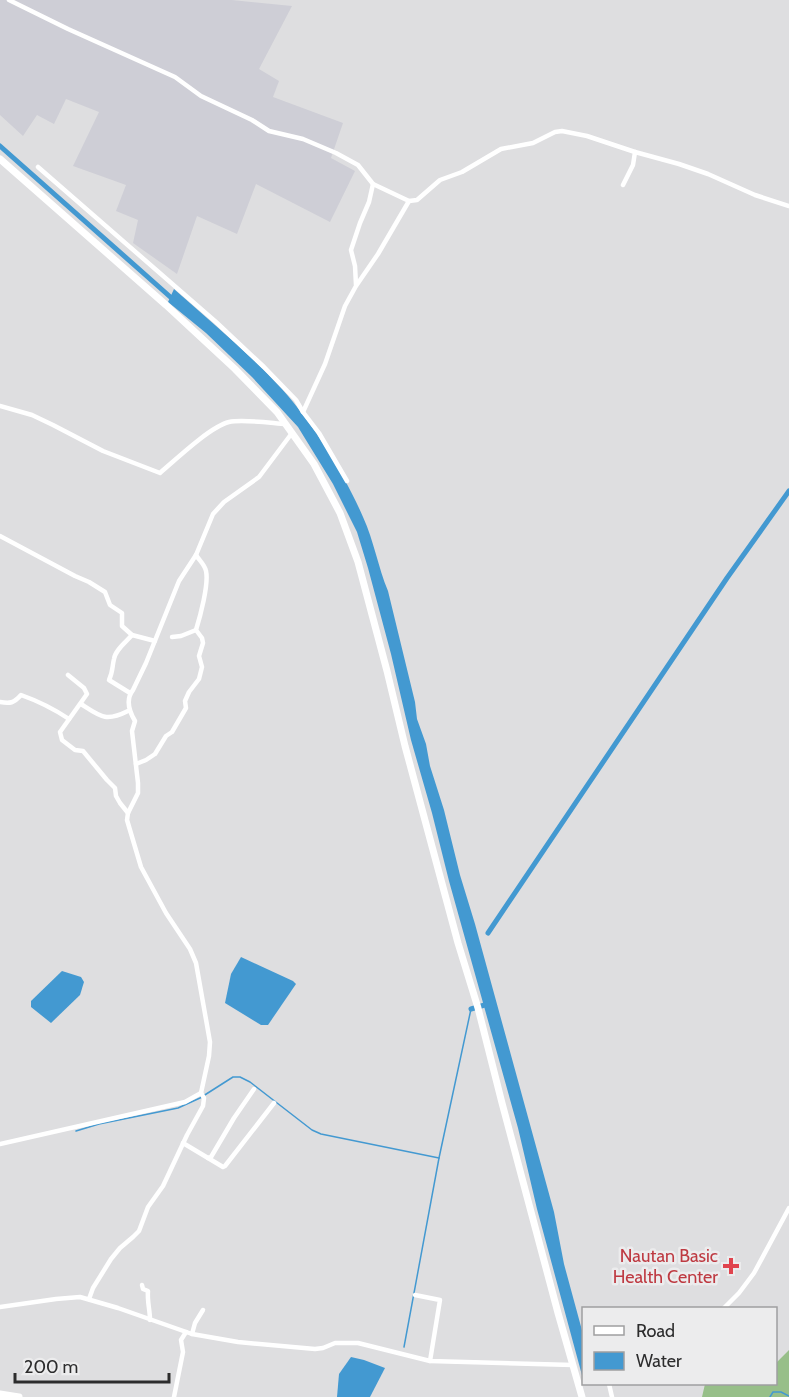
<svg xmlns="http://www.w3.org/2000/svg" width="789" height="1397" font-family="Cabin,sans-serif">
	<style>
		.built { fill: #ceced6 }
		.green { fill: #97bf89 }
		.water { fill: #4399d1 }
		.lines { fill: none; stroke-linecap: round; stroke-linejoin: round }
		.stream { stroke: #4399d1; stroke-width: 1.5 }
		.canal { stroke: #4399d1; stroke-width: 5 }
		.minor { stroke: #fff; stroke-width: 4.5 }
		.secondary { stroke: #fff; stroke-width: 7 }
		.health-dot { fill: #e0444e; stroke: #ececed; stroke-width: 2 }
		.labels { text-anchor: middle; stroke-width: 5; stroke-linejoin: round; paint-order: stroke }
		.health-label { font-size: 18px; fill: #be3a42; stroke: #ececed; text-anchor: end }
	</style>
	<rect width="100%" height="100%" fill="#dedee0"/>
	<polygon class="built" points="0,0 232,0 292,6 259,69 279,81 273,97 343,123 331,158 355,171 330,222 256,184 237,234 197,216 177,274 133,243 138,220 116,211 126,185 73,166 99,112 66,99 54,124 37,115 23,136 0,115"/>
	<polygon class="green" points="789,1350 789,1397 702,1397 705,1384 776,1384 776,1363"/>
	<g class="water">
		<path d="M174,289C211,322 249,353 282,389C314,425 344,473 363,517C374,541 378,567 388,591L415,702L417,719L426,744L430,766L444,810L460,875L475,924L554,1212L564,1264L583,1334V1379L537,1209L518,1128L449,881L432,813L411,740L391,654L368,568L357,532L333,484L298,427L252,377L206,333L168,302Z"/>
		<polygon points="241,957 293,981 296,984 268,1025 261,1025 225,1003 231,974"/>
		<polygon points="62,971 81,977 84,982 80,995 51,1023 31,1007 31,1001"/>
		<polygon points="351,1357 364,1360 385,1368 370,1397 337,1397 339,1374"/>
	</g>
	<g class="lines">
		<g class="stream">
			<polyline points="76,1131 99,1124 178,1108 200,1098 233,1077 240,1077 250,1082 312,1130 321,1134 439,1158"/>
			<polyline points="404,1347 439,1158 471,1009"/>
			<polyline points="770,1397 773,1392 781,1392 789,1396"/>
		</g>
		<g class="canal">
			<polyline points="0,146 176,302"/>
			<polyline points="488,933 727,578 789,491"/>
			<polyline points="471,1009 488,1004"/>
		</g>
		<g class="minor">
			<polyline points="9,0 68,29 175,77 201,96 252,120 269,131 303,139 336,153 358,165 373,184 409,201 417,200 440,180 462,172 501,149 533,143 555,132 562,131 587,136 635,152 633,165 623,185"/>
			<polyline points="635,152 679,164 708,174 755,195 789,206"/>
			<polyline points="38,167 216,322 264,367 296,400 303,412 319,433 347,481"/>
			<polyline points="356,285 355,266 351,250 360,223 369,202 373,184"/>
			<path d="M0,406L32,415L53,425L103,451L160,473C175,460 211,426 229,422C242,419 271,423 286,424"/>
			<polyline points="303,412 325,364 345,306 356,286 378,254 409,201"/>
			<polyline points="0,536 75,576 89,582 105,592 110,605 122,613 122,626 132,635"/>
			<polyline points="172,637 181,636 196,630"/>
			<polyline points="68,675 84,688 87,694 60,732 62,740 75,750 83,751 107,780 115,788 116,796 120,803 128,813"/>
			<path d="M130,693L109,680C113,672 112,667 114,659C115,650 126,642 132,635L155,641"/>
			<path d="M0,702C10,704 14,703 21,695C38,701 54,709 69,719"/>
			<path d="M81,704C101,717 106,722 128,711"/>
			<path d="M136,764L146,760L155,754L166,736L172,732L186,708L185,701L189,692L199,679L202,667L199,656L203,643L202,638L196,630C200,617 209,584 206,571C205,565 199,560 196,555"/>
			<polyline points="183,1143 223,1167 225,1166 274,1103"/>
			<path d="M0,1144L185,1102L201,1093L209,1056L210,1042L196,963L190,949L166,913L141,867L127,820L128,813L138,793V783L132,731L135,721C129,711 125,700 133,690L146,663L179,581L196,555L213,514L224,502L259,477L292,433"/>
			<polyline points="208,1158 211,1157 234,1118 254,1089"/>
			<path d="M142,1285L143,1289L148,1291C147,1301 150,1310 150,1320"/>
			<polyline points="415,1295 440,1300 430,1361"/>
			<polyline points="89,1299 93,1288 111,1259 120,1248 133,1237 139,1231 148,1207 163,1186 187,1135 203,1106 204,1098 201,1093"/>
			<polyline points="0,1307 56,1299 80,1297 118,1308 192,1334 238,1342 315,1349 323,1348 335,1343 358,1343 430,1361 573,1365"/>
			<polyline points="724,1308 739,1293 754,1273 789,1208"/>
			<polyline points="192,1334 195,1323 203,1310"/>
			<polyline points="609,1384 612,1397"/>
			<polyline points="174,1397 183,1352 181,1340 186,1332"/>
		</g>
		<g class="secondary">
			<polyline points="0,159 166,305 235,369 277,412 314,464 340,513 358,562 387,671 405,746 458,943 478,1008 502,1103 558,1313 582,1397"/>
			<polyline points="0,1394 19,1397"/>
		</g>
	</g>
	<path class="health-dot" d="M728 1257h6v6h6v6h-6v6h-6v-6h-6v-6h6z"/>
	<g class="labels">
		<g class="health-label">
			<text x="718" y="1262">Nautan Basic<tspan x="718" dy="21">Health Center</tspan></text>
		</g>
	</g>
	<rect x="582" y="1307" width="195" height="78" fill="#ececed" stroke="#9f9fa0" stroke-width="1.5"/>
	<rect x="594" y="1326" width="30" height="9" fill="#ffffff" stroke="#9f9fa0" stroke-width="1.5"/>
	<text x="636" y="1337" font-size="18" fill="#2c2c2d">Road</text>
	<rect x="594" y="1352" width="30" height="18" fill="#4399d1" stroke="#9f9fa0" stroke-width="1.5"/>
	<text x="636" y="1367" font-size="18" fill="#2c2c2d">Water</text>
	<path d="M15 1373v9h154v-9" fill="none" stroke="#2c2c2d" stroke-width="3"/>
	<text x="24" y="1373" font-size="18" fill="#2c2c2d" stroke="#ececed" stroke-width="4.5" paint-order="stroke">200 m</text>
</svg>
